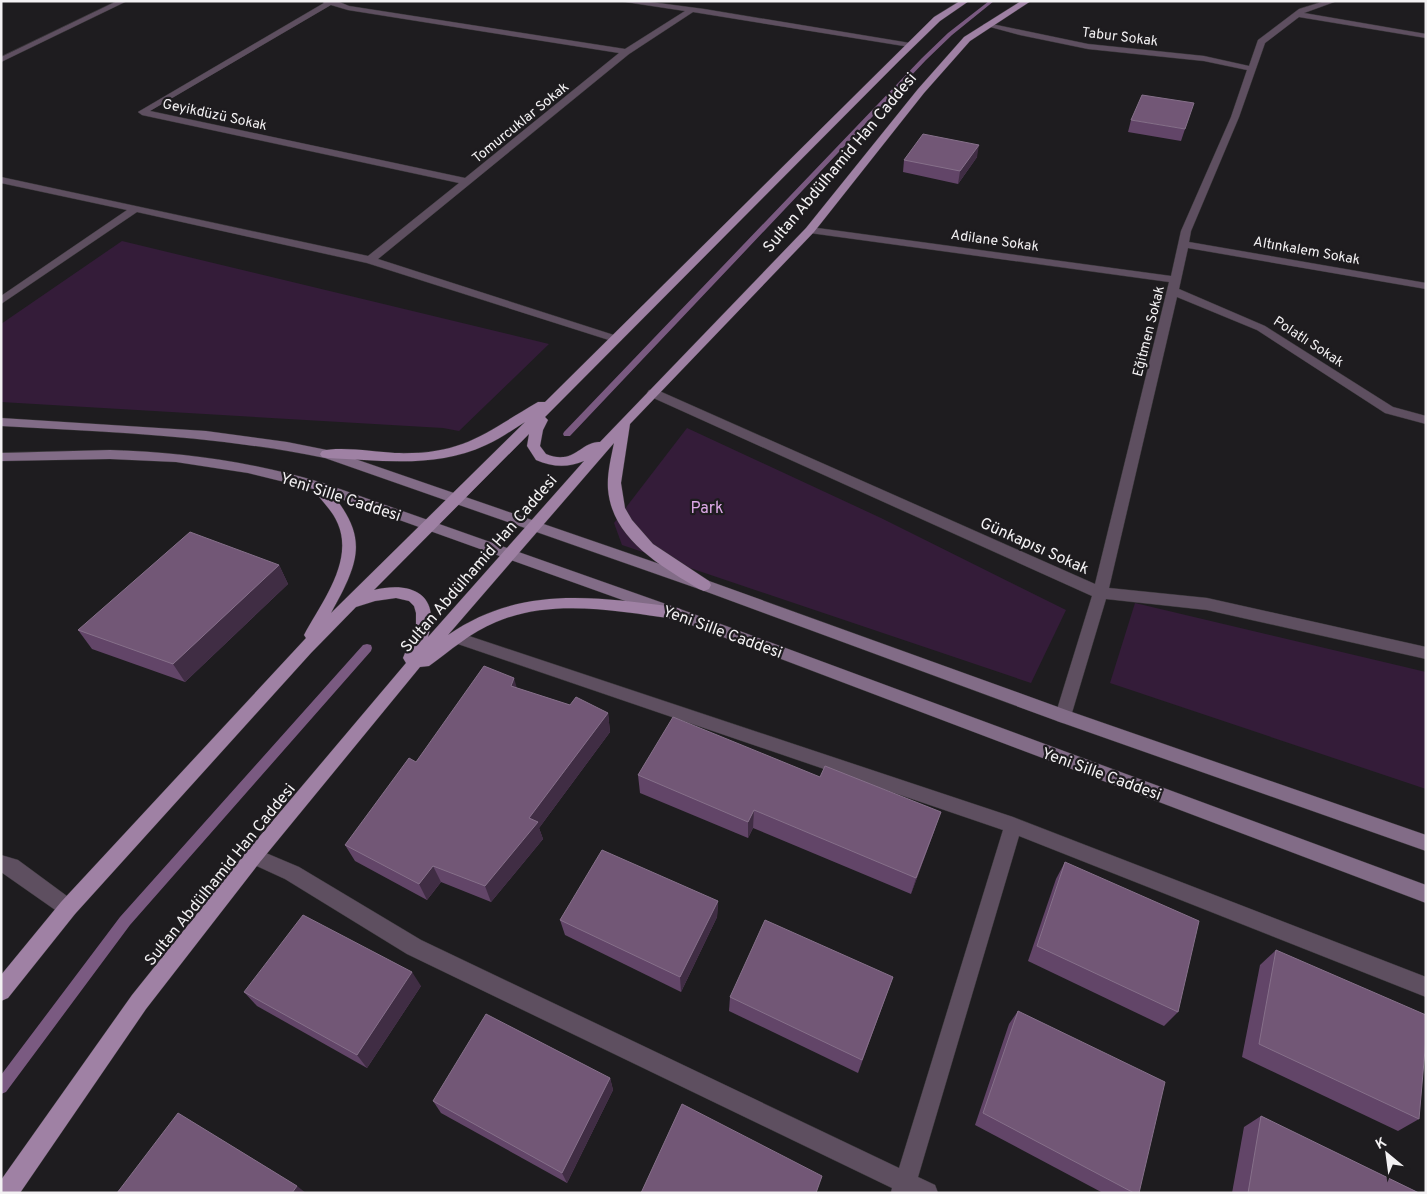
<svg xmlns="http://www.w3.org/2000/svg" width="1427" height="1194" font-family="Overpass,sans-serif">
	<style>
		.green { fill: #341c39 }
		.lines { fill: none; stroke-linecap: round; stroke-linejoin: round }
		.stream { fill: #7a5a81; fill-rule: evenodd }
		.street-casing { stroke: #383638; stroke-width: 1 }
		.secondary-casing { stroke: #383638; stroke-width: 1 }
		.primary-casing { stroke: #383638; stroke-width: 1 }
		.street { fill: #5e4f60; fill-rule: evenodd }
		.secondary { fill: #826c87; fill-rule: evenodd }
		.primary { fill: #9f81a4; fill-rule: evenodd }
		.wall { fill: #624568 }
		.shaded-wall { fill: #402d44 }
		.building { fill: #725776; stroke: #86708a }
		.labels { text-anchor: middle; stroke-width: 4.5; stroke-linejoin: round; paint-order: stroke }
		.far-street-label { font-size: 14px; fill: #f3f1f3; stroke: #1e1c1f }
		.street-label { font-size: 16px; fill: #f3f1f3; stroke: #1e1c1f }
		.park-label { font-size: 16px; fill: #deaae8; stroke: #1e1c1f }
	</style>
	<rect width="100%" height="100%" fill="#1e1c1f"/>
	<g class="green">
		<polygon points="122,241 549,344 459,431 443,428 1,402 1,324"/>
		<polygon points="687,428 881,518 1066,610 1031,683 622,545 614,523"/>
		<polygon points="1135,603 1426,672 1426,789 1110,683"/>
	</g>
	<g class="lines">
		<g class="stream">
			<polygon points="989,1 994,1 952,35 926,60 570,436 564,436 563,434 564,432 922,58 948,33"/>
			<polygon points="367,644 371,645 372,648 371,651 130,925 6,1092 1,1094 1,1075 120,917 363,645"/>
		</g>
		<g class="street-casing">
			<g id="street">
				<polygon points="117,1 127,1 1,62 1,57"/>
				<path d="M322,1H337L349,6L625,49L685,11L619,1H643L704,9L910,43L914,45L910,47L693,12L629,54L378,259L620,337L622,339L620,341H612L367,263L137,212L1,304V296L127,210L1,183V177L368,256L459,183L142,115L138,112L324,3ZM331,5L348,10L619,53L465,178L150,111Z"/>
				<polygon points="1325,1 1337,1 1304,13 1426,34 1426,38 1299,17 1265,43 1239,117 1191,231 1189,242 1426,283 1426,289 1188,248 1179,289 1265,326 1393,407 1426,416 1426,424 1385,413 1257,330 1177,297 1109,588 1207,598 1426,647 1426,659 1207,610 1106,599 1071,716 1069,721 1063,723 1057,721 1055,716 1092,596 649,396 647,393 649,390 657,390 1095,584 1169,282 810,233 805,230 810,227 1171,276 1181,231 1231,117 1247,70 1204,61 1088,49 1020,35 983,25 987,23 1088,44 1204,56 1249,66 1258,40 1299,9"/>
				<polygon points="457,632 1013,817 1426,977 1426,997 1019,836 918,1177 935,1185 938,1193 891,1193 892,1188 407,954 285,879 248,862 245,856 248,850 254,848 299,867 421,940 899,1168 1003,830 452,642 449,638 452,634"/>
				<polygon points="1,855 18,860 75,902 77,908 75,914 68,917 61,914 1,872"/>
			</g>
		</g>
		<g class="secondary-casing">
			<g id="secondary">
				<path d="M1,418L206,431L287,442L332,451L709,581L1069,711L1426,835V851L1057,721L699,589L325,458C218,436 110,432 1,426Z"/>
				<path d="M110,450C183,452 253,462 323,483L680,609L1426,885V903L670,617L313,489L248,473L176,462L110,459L1,461V453Z"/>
			</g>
		</g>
		<g class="primary-casing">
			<path id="primary" d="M960,1H969L940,21L900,60L545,417L548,420L543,430L540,446L546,454C574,466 581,441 600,442L806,228L918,89L964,37L1021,1H1031L970,41L924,93L814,232L630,424L621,483L625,508L632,520L653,544L709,581L711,585L709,589L704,591L699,589C661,566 612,539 608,489C607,474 611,458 614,443L448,635C520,585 594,597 675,607L680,609L683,613L680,617L675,619C617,611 552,598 496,622C471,632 450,651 429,666L420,667L260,862L146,1009L20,1193H1V1180L132,995L248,850L406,663L403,658L416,625V613L414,606L409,601L396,598L375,601L356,607L311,653L75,914L8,998L1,1001V975L61,902L306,638L304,635C321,603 354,562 338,524C332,509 319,499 311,486L313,483H323C368,534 363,556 331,613L525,422C512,430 500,439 486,445C435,469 381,460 327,458L322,457L320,454L322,451C340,446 376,452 395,453C463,455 483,434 538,402H545L934,17ZM529,434L527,446L536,460C552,467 568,468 584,461L428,637C441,594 411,581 374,590Z"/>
		</g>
		<use href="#street" class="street"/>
		<use href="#secondary" class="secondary"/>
		<use href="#primary" class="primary"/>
	</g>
	<g class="wall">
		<polygon points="1131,120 1185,129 1181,141 1128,132"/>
		<polygon points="977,157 958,184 903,172 904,160"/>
		<polygon points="279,565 288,584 185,682 92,649 78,630"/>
		<polygon points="516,688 570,705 608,713 610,732 539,828 543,839 491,902 441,882 427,900 355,861 345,845 416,762"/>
		<polygon points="638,775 935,829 911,894 753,828 748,838 640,793"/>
		<polygon points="1065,862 1178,1012 1164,1026 1028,961 1056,879"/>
		<polygon points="718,901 717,917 681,992 565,935 560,920"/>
		<polygon points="1276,950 1419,1119 1398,1131 1242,1057 1260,965"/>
		<polygon points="893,977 858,1073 729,1011 730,997"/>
		<polygon points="421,986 367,1068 257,1006 244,992"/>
		<polygon points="1018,1011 1134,1193 1103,1193 975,1125 1009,1024"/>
		<polygon points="610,1078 613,1090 567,1183 441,1113 433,1101"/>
		<polygon points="1261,1116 1419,1193 1232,1193 1244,1127"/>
	</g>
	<g class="shaded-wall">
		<polygon points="979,145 977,157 958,184 960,171"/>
		<polygon points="279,565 288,584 185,682 173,664"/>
		<polygon points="514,678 519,696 511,686"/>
		<polygon points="608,713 610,732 539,828 543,839 491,902 485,886 529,818"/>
		<polygon points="754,810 753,828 748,838 748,822"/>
		<polygon points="941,812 935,829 911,894 916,878"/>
		<polygon points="433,866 441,882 427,900 419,884"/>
		<polygon points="718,901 717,917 681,992 680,977"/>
		<polygon points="412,972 421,986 367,1068 357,1055"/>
		<polygon points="610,1078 613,1090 567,1183 562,1173"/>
		<polygon points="297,1186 306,1193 292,1193"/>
	</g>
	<g class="building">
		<polygon points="1142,95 1194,103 1185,129 1131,120"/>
		<polygon points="923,134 979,145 960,171 904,160"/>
		<polygon points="190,532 279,565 173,664 78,630"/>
		<polygon points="484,666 514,678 511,686 570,705 576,697 608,713 529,818 538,822 485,886 433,866 419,884 345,845 409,758 416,762"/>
		<polygon points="673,717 820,777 825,766 941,812 916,878 754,810 748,822 638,775"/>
		<polygon points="602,850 718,901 680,977 560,920"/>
		<polygon points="1065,862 1199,921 1178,1012 1037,946"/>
		<polygon points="303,915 412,972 357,1055 244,992"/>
		<polygon points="765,920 893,977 862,1060 730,997"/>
		<polygon points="1276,950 1426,1015 1426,1038 1419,1119 1259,1044"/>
		<polygon points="1018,1011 1165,1082 1139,1193 1134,1193 983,1113"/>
		<polygon points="486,1014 610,1078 562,1173 433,1101"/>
		<polygon points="682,1104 822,1176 816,1193 641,1193"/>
		<polygon points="178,1113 297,1186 292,1193 117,1193"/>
		<polygon points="1261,1116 1419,1193 1248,1193"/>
	</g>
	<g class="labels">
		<g class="far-street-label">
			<text transform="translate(1120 36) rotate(7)" y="5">Tabur Sokak</text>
			<text transform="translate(215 114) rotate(12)" y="5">Geyikdüzü Sokak</text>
			<text transform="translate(520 122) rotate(-39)" y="5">Tomurcuklar Sokak</text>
			<text transform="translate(995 240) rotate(8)" y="5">Adilane Sokak</text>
			<text transform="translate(1307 250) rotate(10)" y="5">Altınkalem Sokak</text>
			<text transform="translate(1148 331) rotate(-76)" y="5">Eğitmen Sokak</text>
			<text transform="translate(1309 341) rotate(33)" y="5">Polatlı Sokak</text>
		</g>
		<g class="street-label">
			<text transform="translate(839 162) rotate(-50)" y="6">Sultan Abdülhamid Han Caddesi</text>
			<text transform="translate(341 496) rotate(18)" y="6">Yeni Sille Caddesi</text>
			<text transform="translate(1035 545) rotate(24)" y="6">Günkapısı Sokak</text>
			<text transform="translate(478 563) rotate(-49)" y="6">Sultan Abdülhamid Han Caddesi</text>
			<text transform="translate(723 631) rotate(20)" y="6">Yeni Sille Caddesi</text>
			<text transform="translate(1102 773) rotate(20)" y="6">Yeni Sille Caddesi</text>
			<text transform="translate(219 874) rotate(-51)" y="6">Sultan Abdülhamid Han Caddesi</text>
		</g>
		<g class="park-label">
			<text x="707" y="513">Park</text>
		</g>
	</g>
	<rect width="1427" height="1194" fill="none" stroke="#f3f1f3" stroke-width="5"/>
	<g transform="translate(1387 1154) rotate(331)" stroke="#1e1c1f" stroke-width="4" paint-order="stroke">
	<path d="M0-4L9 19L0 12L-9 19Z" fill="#f3f1f3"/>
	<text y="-8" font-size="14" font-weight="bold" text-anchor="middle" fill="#f3f1f3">K</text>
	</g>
</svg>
